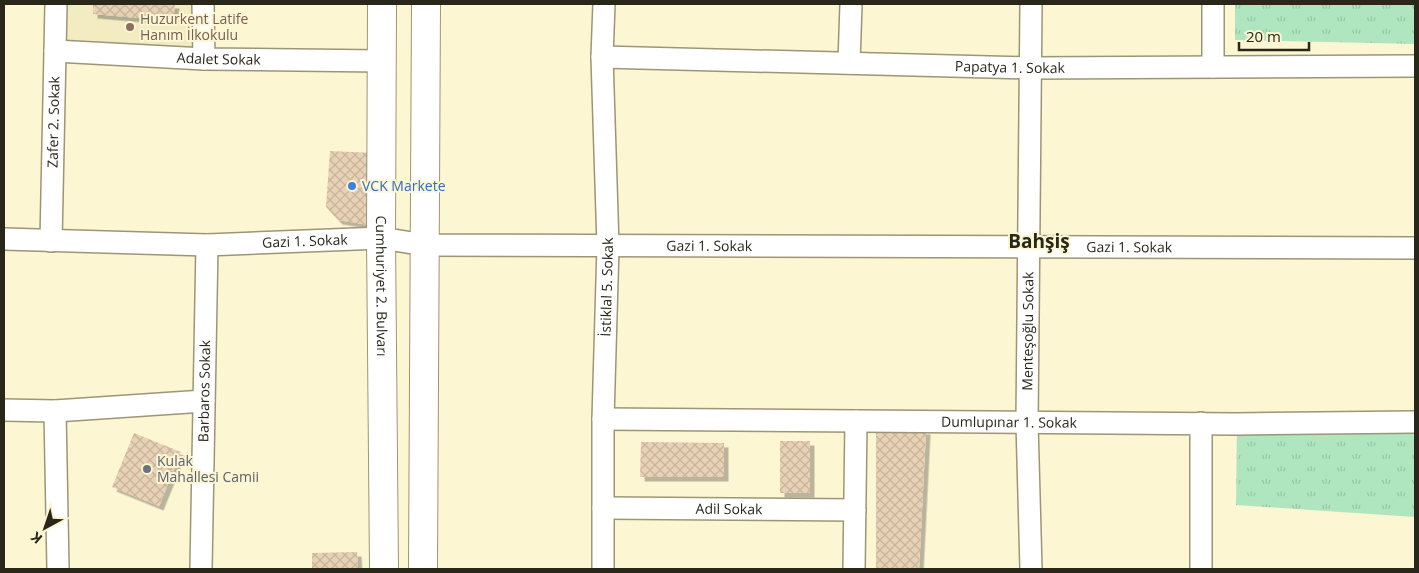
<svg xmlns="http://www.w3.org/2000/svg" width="1419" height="573" font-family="'Open Sans',sans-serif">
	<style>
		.built { fill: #f3ebc2 }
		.park { fill: url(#park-tufts) }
		.building { fill: url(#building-cross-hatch); filter: url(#shadow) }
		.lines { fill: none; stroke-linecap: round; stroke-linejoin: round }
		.street-casing { stroke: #9b9675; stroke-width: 24 }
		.secondary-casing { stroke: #9b9675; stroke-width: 30 }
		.street { stroke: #fff; stroke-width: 21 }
		.secondary { stroke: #fff; stroke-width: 28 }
		.education-dot { fill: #8d6e63; stroke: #fcf6d3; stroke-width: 2 }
		.shop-dot { fill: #3f7fe0; stroke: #fcf6d3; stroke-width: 2 }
		.worship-dot { fill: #6b7280; stroke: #fcf6d3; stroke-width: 2 }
		.labels { text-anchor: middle; stroke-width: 4; stroke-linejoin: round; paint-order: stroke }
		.education-label { font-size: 14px; fill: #785e54; stroke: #fcf6d3; text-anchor: start }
		.street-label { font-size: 14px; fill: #29271a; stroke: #fcf6d3 }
		.shop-label { font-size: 14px; fill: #366cbe; stroke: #fcf6d3; text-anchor: start }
		.worship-label { font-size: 14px; fill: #5b616d; stroke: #fcf6d3; text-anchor: start }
		.district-label { font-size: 19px; font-weight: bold; fill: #29271a; stroke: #fcf6d3 }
	</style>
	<defs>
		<pattern id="park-tufts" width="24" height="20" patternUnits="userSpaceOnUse" patternTransform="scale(1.25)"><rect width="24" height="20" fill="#afe6c0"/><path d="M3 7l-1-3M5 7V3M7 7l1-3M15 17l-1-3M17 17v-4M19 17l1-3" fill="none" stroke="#97c5a4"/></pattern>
		<pattern id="building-cross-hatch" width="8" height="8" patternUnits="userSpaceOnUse" patternTransform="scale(1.25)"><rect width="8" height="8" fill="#e8d2b5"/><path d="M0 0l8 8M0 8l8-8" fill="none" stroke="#c7b49b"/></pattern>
		<filter id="shadow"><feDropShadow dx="4.5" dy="4.5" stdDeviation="0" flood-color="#0004"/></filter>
	</defs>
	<rect width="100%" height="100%" fill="#fcf6d3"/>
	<polygon class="built" points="56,4 203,4 204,54 55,51"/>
	<g class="park">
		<polygon points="1235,4 1415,4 1415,44 1235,40"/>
		<polygon points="1237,427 1415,427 1415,517 1236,505"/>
	</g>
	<g class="building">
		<polygon points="93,4 175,4 173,21 93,14"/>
		<polygon points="330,151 375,153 376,226 338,220 326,207"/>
		<polygon points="876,428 926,430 919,569 876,569"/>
		<polygon points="134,433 181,452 159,506 112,487"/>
		<rect x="780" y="441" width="30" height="52"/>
		<polygon points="641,442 724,443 724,477 640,477"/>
		<polygon points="357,552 358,569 312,569 312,553"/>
	</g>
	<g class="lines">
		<g class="street-casing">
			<g id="street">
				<polyline points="203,4 204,59"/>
				<path id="s1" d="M55,51L204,59L381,61"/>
				<path id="s2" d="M602,57L1032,68L1415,66"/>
				<polyline points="849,63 851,4"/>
				<polyline points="1213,67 1213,4"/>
				<path id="s3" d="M4,239L207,245L381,238L425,245L1415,248"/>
				<path id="s4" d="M51,241L56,4"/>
				<polyline points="4,410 55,411 204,401"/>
				<polyline points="55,411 58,569"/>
				<path id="s5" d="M603,419L1236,424L1415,422"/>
				<path id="s6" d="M603,508L855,510"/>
				<path id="s7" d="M201,569L207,245"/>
				<path id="s8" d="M603,569V419L608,246L602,57L604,4"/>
				<polyline points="854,569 856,421"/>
				<path id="s9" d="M1031,569L1027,423L1031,4"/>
				<polyline points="1201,569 1201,423"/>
			</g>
		</g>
		<g class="secondary-casing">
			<g id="secondary">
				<path id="s10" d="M382,4L381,238L384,569"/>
				<polyline points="423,569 426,4"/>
			</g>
		</g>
		<use href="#street" class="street"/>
		<use href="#secondary" class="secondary"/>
	</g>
	<circle class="education-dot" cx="130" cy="27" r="5"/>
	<circle class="shop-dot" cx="352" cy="186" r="5"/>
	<circle class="worship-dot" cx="147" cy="469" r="5"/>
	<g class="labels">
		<g class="education-label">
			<text x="140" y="24">Huzurkent Latife<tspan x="140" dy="16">Hanım İlkokulu</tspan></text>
		</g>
		<g class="street-label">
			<text dy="5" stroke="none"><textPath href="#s1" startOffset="164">Adalet Sokak</textPath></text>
			<text dy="5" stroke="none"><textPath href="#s2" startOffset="408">Papatya 1. Sokak</textPath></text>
			<text dy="5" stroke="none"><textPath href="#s4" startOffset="119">Zafer 2. Sokak</textPath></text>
			<text dy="5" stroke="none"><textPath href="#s3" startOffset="301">Gazi 1. Sokak</textPath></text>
			<text dy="5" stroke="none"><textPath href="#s3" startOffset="706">Gazi 1. Sokak</textPath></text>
			<text dy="5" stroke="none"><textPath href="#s3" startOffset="1126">Gazi 1. Sokak</textPath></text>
			<text dy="5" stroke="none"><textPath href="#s8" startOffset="282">İstiklal 5. Sokak</textPath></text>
			<text dy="5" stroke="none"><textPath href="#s10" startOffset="282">Cumhuriyet 2. Bulvarı</textPath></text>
			<text dy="5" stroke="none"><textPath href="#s9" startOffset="238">Menteşoğlu Sokak</textPath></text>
			<text dy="5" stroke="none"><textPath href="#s7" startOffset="178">Barbaros Sokak</textPath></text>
			<text dy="5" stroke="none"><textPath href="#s5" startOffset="406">Dumlupınar 1. Sokak</textPath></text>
			<text dy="5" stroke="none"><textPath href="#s6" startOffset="126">Adil Sokak</textPath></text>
		</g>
		<g class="shop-label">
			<text x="362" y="191">VCK Markete</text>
		</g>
		<g class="worship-label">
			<text x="157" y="466">Kulak<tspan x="157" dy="16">Mahallesi Camii</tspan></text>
		</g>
		<g class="district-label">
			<text x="1039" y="248">Bahşiş</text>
		</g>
	</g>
	<rect width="1419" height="573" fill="none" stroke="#29271a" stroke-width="10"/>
	<g transform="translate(45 528) rotate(220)" stroke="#fcf6d3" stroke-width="4" paint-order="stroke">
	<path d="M0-4L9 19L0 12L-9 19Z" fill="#29271a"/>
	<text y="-8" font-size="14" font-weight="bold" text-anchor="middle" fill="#29271a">K</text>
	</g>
	<path d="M1239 42v8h70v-8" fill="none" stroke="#29271a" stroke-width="2.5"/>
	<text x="1246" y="42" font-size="15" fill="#29271a" stroke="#fcf6d3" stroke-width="4" paint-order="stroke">20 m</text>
</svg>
